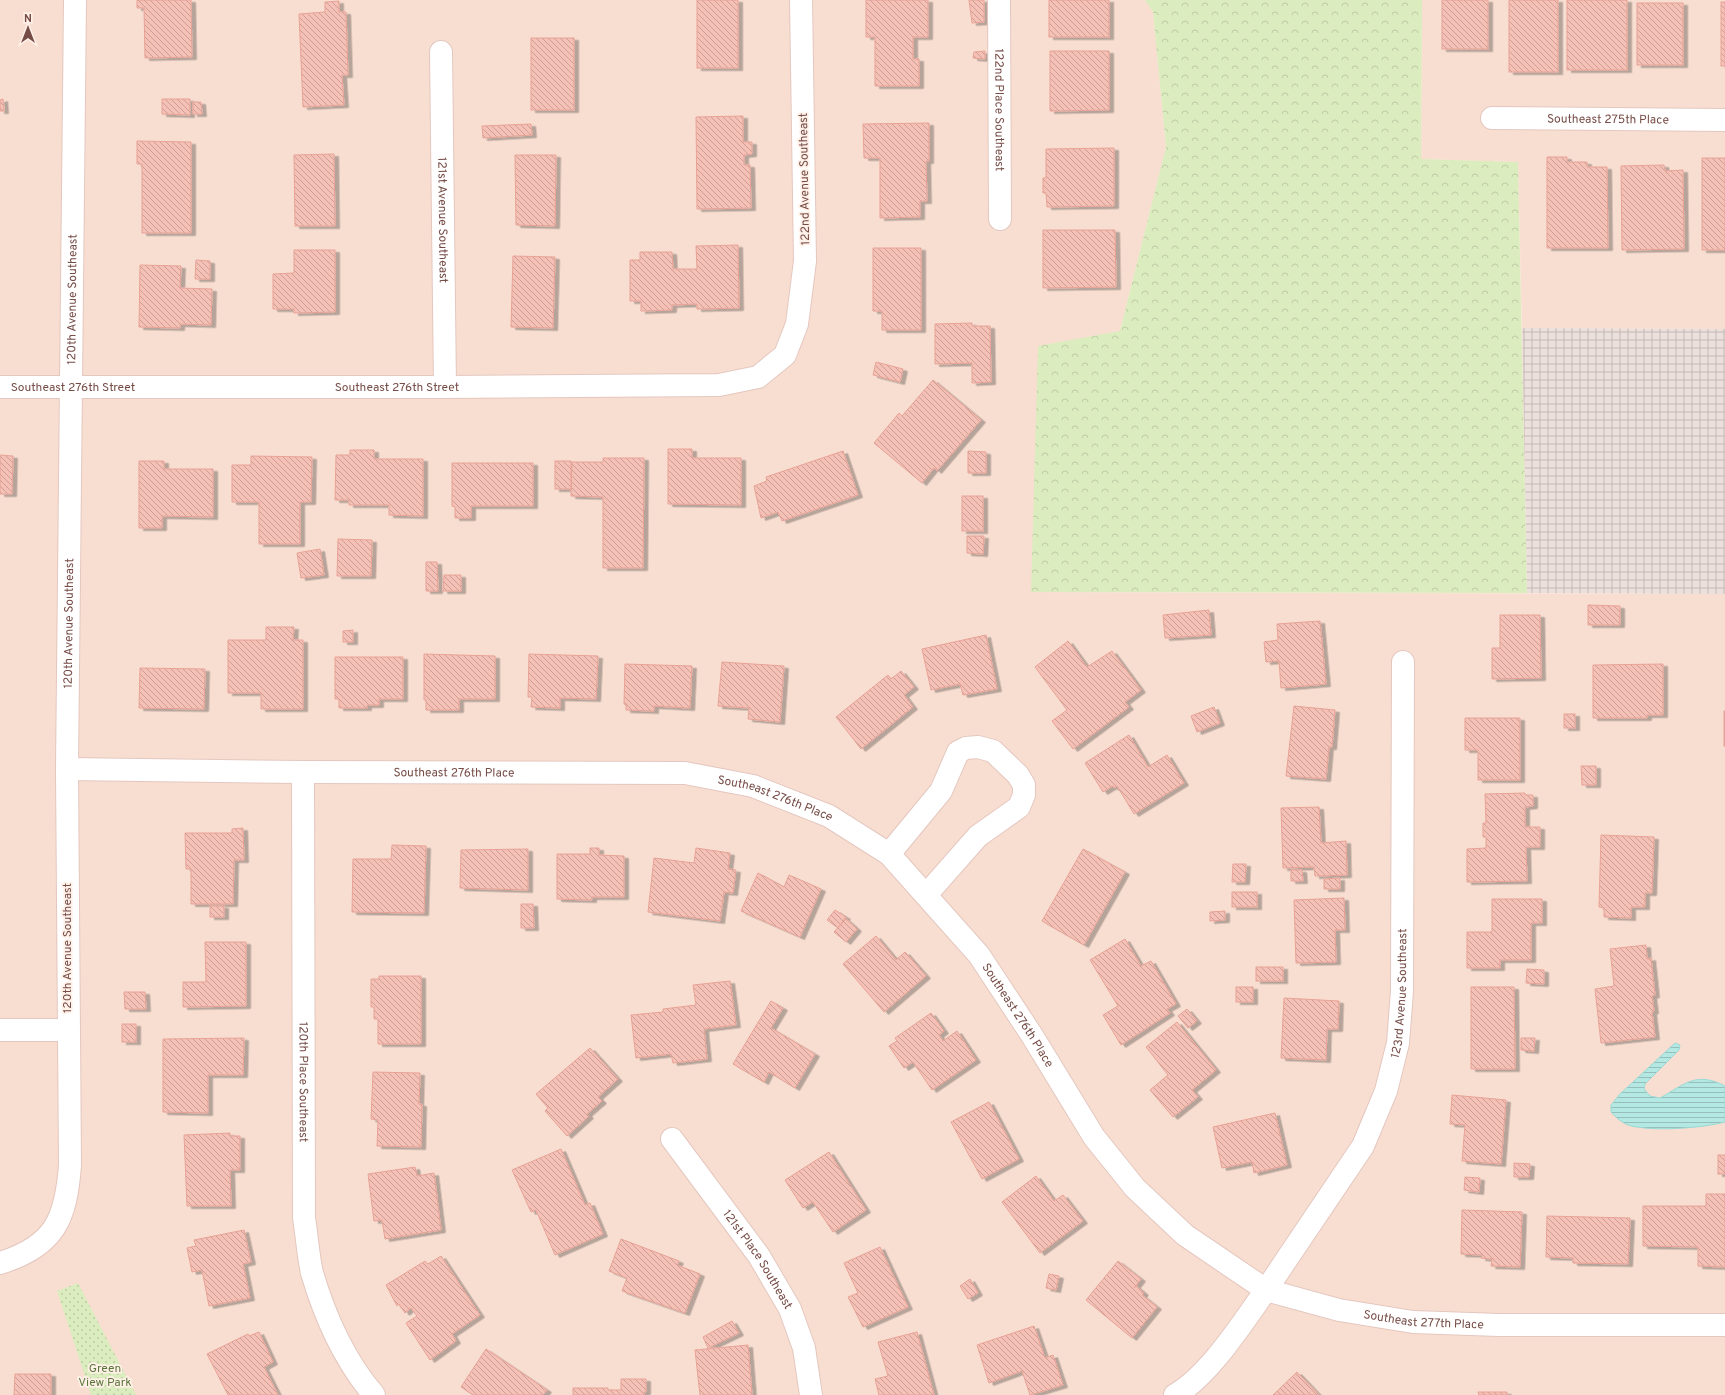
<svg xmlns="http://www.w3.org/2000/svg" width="1725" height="1395" font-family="Overpass,sans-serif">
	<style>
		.residential { fill: #f8ded1 }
		.industrial { fill: url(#industrial-grid) }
		.green { fill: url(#green-dots) }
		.forest { fill: url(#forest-crowns) }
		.water { fill: url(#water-rules); stroke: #9adad5 }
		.building { fill: url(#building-back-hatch); stroke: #e8a296; filter: url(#shadow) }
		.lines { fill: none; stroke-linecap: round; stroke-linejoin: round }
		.minor-casing { stroke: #e4c7bf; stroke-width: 24 }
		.minor { stroke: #fff; stroke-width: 22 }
		.labels { text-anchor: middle; stroke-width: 3.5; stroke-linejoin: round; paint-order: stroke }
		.street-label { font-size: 12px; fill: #764c46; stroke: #fff1e8 }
		.park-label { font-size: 12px; fill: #5a773b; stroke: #fff1e8 }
	</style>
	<defs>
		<pattern id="industrial-grid" width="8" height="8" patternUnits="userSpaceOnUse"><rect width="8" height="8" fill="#ece0dc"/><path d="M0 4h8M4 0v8" fill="none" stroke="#c4b8b4"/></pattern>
		<pattern id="green-dots" width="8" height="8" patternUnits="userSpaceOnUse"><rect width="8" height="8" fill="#dbecbe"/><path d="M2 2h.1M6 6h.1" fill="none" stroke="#bfcca5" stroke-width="1.8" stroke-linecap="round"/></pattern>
		<pattern id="forest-crowns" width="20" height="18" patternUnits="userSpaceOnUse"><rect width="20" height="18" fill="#dbecbe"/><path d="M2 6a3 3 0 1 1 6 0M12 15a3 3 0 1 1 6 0" fill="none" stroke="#bfcca5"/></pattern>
		<pattern id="water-rules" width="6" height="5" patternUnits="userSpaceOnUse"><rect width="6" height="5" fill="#b4e8e3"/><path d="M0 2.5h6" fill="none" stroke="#97beba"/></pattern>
		<pattern id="building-back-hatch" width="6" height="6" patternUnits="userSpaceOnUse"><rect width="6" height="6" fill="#f5c1b6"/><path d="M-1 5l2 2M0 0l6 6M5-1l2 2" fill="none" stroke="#cb9f96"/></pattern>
		<filter id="shadow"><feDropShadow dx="4.5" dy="2.5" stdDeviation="0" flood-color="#0004"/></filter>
	</defs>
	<rect width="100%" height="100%" fill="#feebe0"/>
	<g class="residential">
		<polygon points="0,0 1145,0 1153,11 1166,147 1120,331 1031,592 1725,594 1725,1395 0,1395"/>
		<polygon points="1422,0 1725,0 1725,329 1522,328 1518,162 1421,159"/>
	</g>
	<polygon class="industrial" points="1522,328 1725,329 1725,594 1527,593"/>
	<polygon class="green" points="78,1283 136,1395 91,1395 57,1291"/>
	<polygon class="forest" points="1145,0 1422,0 1421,159 1518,162 1527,593 1031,592 1038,346 1120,331 1166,147 1153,12"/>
	<path class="water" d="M1675,1043L1680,1045L1679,1050L1645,1084L1644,1089L1650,1096L1660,1098C1685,1084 1696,1071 1725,1086V1122C1702,1128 1660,1131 1637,1127C1626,1126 1618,1120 1611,1112V1105L1620,1094Z"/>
	<g class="building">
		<polygon points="137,0 191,0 192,57 145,58 144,8 137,8"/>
		<rect x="697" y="0" width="41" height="68"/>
		<polygon points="866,0 928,0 928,37 913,37 913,59 919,59 919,86 875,86 875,37 866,37"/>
		<polygon points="969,0 984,0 984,22 972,23"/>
		<rect x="1049" y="0" width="60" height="37"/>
		<rect x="1442" y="0" width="46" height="49"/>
		<rect x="1509" y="0" width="49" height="72"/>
		<rect x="1567" y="0" width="60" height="70"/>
		<polygon points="339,1 339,12 346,12 348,75 342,75 344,105 303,107 299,14 325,12 325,2"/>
		<rect x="1721" y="2" width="4" height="64"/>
		<rect x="1637" y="3" width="46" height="62"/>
		<rect x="531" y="38" width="43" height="72"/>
		<polygon points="985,51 985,59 973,58 974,52"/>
		<polygon points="1050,51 1109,51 1109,110 1050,111"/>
		<polygon points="3,99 4,111 0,111 0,100"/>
		<polygon points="162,99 190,99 190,115 162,114"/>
		<polygon points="193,102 201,102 202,114 193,114"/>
		<polygon points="743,116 743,142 752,142 752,154 744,155 744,165 750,165 751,208 697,209 696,117"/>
		<polygon points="929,123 929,161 926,161 927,201 920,201 920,217 880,218 880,158 864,158 863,124"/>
		<polygon points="531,124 532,135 483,138 482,126"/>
		<polygon points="137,141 191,142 191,233 142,233 142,164 137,164"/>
		<polygon points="1114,148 1114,206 1047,207 1046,193 1043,193 1043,178 1046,178 1046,149"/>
		<polygon points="334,154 335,226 295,226 294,155"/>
		<polygon points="515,155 556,155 555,226 516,225"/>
		<polygon points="1547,157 1567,157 1567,162 1587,162 1587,167 1607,167 1608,248 1547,248"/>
		<rect x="1702" y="158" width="23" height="92"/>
		<polygon points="1664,165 1665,171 1683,170 1684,249 1622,250 1621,166"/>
		<polygon points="1043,230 1115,230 1116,287 1043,288"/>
		<polygon points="738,245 739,308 697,309 697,304 672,305 672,310 641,311 641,301 630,301 630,260 640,260 640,252 672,252 673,269 697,269 696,246"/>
		<polygon points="873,248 921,248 921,330 882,330 882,311 873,311"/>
		<polygon points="294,250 335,250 335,312 294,313 294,309 273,309 273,274 294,273"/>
		<polygon points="513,256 555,257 553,328 511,327"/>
		<polygon points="196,260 210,261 210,279 195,279"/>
		<polygon points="140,265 181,266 180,288 212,289 211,325 180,324 180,328 139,327"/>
		<polygon points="972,323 972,326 990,326 991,382 972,383 972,363 935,364 935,324"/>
		<polygon points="876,362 903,369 900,382 873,375"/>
		<polygon points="933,380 981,420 937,471 934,468 922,483 874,443 899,413 902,416"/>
		<polygon points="668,449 692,449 692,458 741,458 741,505 668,504"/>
		<polygon points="350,450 374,450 374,459 423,459 423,516 389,515 389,505 349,505 349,500 335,500 336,455 350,455"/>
		<polygon points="843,451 858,495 782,521 778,512 761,518 754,486 767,481 766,477"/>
		<polygon points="968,451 986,452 986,473 968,473"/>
		<polygon points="0,455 13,456 12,494 0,494"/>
		<polygon points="251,456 312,457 311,502 300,502 300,544 259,544 259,502 232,502 232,465 251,465"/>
		<polygon points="603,458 644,458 643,568 603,568 603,497 571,496 572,462 603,462"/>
		<polygon points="139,461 164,461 164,469 213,469 213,517 162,516 162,528 139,528"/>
		<rect x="555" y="461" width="16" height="28"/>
		<polygon points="452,463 533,463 533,506 471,506 471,518 455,518 455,507 452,506"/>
		<rect x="962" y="496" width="21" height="35"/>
		<polygon points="967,536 984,536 983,554 967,553"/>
		<polygon points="338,539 372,540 371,576 337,576"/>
		<polygon points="320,549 324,575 301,578 297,553"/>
		<polygon points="426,562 437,562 438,591 426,591"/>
		<polygon points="444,575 461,575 461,591 443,591"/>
		<polygon points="1588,605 1620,606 1620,625 1588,625"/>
		<polygon points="1209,610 1211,635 1165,638 1163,615"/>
		<polygon points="1500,615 1540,615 1541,678 1492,679 1492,648 1500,648"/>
		<polygon points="1320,621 1326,684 1281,688 1279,661 1266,662 1264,642 1278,640 1277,624"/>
		<polygon points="266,627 294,627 293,640 303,640 303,709 261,709 261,693 228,693 228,640 266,640"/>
		<polygon points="353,630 353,642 343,642 343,631"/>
		<polygon points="986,635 997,689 963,695 960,684 931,690 922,649"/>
		<polygon points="1068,641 1087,667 1112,651 1141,690 1125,702 1129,707 1073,749 1052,721 1067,710 1035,667"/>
		<polygon points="424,654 495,656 495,699 459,699 459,710 426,710 426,700 424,700"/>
		<polygon points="529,654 598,656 596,699 560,698 560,708 531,707 532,697 528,697"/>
		<polygon points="335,657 403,657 403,699 379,699 379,705 367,705 367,708 339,708 339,699 335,699"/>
		<polygon points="722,662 784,666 780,722 748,719 749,708 718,706"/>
		<polygon points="625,664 692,666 690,708 654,706 654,711 626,710 626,705 624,704"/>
		<polygon points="1663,664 1663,715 1647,715 1647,718 1593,718 1593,665"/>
		<polygon points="140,668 205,669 204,709 139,708"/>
		<polygon points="901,671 914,687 904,695 913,707 861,749 836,717 888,675 891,679"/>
		<polygon points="1294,706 1335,710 1332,747 1329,747 1326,779 1286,776"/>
		<polygon points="1214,707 1220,723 1197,732 1191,716"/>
		<rect x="1724" y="711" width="1" height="35"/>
		<rect x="1564" y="714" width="11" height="14"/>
		<polygon points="1465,718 1520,718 1520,780 1478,780 1478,750 1465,750"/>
		<polygon points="1129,735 1148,767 1167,755 1184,783 1134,814 1117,786 1114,788 1113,786 1103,792 1085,763"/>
		<polygon points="1581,766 1596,766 1596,785 1582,785"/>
		<polygon points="1525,793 1525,795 1533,795 1533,806 1525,807 1525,827 1540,827 1540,847 1526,847 1527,881 1467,882 1467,849 1486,848 1486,837 1483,837 1483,823 1486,823 1485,794"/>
		<polygon points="1319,807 1321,843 1346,841 1347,875 1315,876 1314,867 1283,868 1281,808"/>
		<polygon points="243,828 244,860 234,860 233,904 191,904 191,869 186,869 185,833 232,833 232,829"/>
		<polygon points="1601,835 1654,837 1652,893 1645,893 1645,907 1631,907 1631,918 1604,917 1604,908 1599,907"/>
		<polygon points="392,845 426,846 424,913 352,912 353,859 391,859"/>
		<polygon points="590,848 599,848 599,855 624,856 624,897 592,897 592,900 557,899 557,854 590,854"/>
		<polygon points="696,848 730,853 728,869 736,870 733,893 724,892 720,921 648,912 654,858 694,863"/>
		<polygon points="528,849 528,890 460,888 461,850"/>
		<polygon points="1083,849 1125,872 1084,945 1042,921"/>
		<polygon points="1233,864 1246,864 1245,882 1232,882"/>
		<polygon points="1291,870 1302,870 1303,881 1291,881"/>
		<polygon points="758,873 784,887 789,875 821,889 800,937 741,911"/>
		<polygon points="1340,878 1340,889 1324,889 1324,879"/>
		<rect x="1232" y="892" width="25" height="15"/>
		<polygon points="1344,898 1345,930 1335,930 1336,962 1296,963 1294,900"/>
		<polygon points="1492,899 1542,899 1542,923 1531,923 1531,960 1500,960 1500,968 1467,968 1467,932 1492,932"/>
		<polygon points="521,904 533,904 534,928 521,928"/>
		<rect x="210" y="906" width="14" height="11"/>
		<polygon points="835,910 846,917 838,928 827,920"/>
		<polygon points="1225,911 1225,920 1210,921 1210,912"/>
		<polygon points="846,919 857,929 846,942 834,932"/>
		<polygon points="876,936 896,960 905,952 926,976 884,1012 843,964"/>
		<polygon points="1125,939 1141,966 1151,961 1176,1004 1167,1009 1170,1013 1121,1045 1103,1015 1118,1006 1090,960"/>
		<polygon points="205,942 246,942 246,1006 183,1007 183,982 206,982"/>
		<polygon points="1646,945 1647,959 1651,958 1655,995 1652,996 1654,1011 1652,1012 1655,1037 1601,1043 1595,989 1614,986 1610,949"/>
		<rect x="1256" y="967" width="27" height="14"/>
		<polygon points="1527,969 1544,970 1544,984 1526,983"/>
		<polygon points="379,976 421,976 421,1044 378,1044 378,1019 374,1019 374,1007 371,1007 371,979 379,979"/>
		<polygon points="730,981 736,1025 704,1029 707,1059 673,1063 671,1054 636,1058 631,1015 663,1012 663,1009 696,1005 693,985"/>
		<rect x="1236" y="987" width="17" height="15"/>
		<polygon points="1471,987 1514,987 1515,1069 1471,1069"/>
		<polygon points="124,992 145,992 146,1009 125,1009"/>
		<polygon points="1284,998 1339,1001 1338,1029 1327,1029 1326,1060 1281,1058"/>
		<polygon points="771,1001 783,1008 771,1028 815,1054 795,1088 769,1072 764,1082 733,1064"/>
		<polygon points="1187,1009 1197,1021 1188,1028 1178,1016"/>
		<polygon points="931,1013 944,1031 939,1035 943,1041 957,1031 976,1060 932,1090 913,1062 904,1068 889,1046 897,1041 895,1038"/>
		<polygon points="1177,1022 1216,1070 1192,1090 1198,1097 1173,1117 1150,1090 1168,1075 1146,1047"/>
		<rect x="122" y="1024" width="14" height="18"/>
		<polygon points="244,1038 243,1075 208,1075 208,1113 163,1112 163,1039"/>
		<polygon points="1521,1038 1535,1038 1534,1051 1521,1050"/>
		<polygon points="590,1048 618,1079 598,1097 602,1101 587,1114 589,1116 567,1136 545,1111 548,1108 536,1094"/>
		<polygon points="373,1072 420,1073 419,1104 422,1104 421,1147 377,1146 378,1120 371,1119"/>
		<polygon points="1452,1095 1506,1100 1501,1164 1462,1161 1465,1125 1450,1124"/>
		<polygon points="989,1102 1019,1159 982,1179 951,1122"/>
		<polygon points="1275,1113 1287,1165 1254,1173 1252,1162 1222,1168 1213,1127"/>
		<polygon points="230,1133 230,1136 240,1136 240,1170 230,1170 231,1206 187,1206 184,1135"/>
		<polygon points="561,1149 585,1205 590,1203 603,1234 555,1255 536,1210 531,1212 512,1170"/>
		<polygon points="829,1152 866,1210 833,1232 813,1202 803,1208 785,1180"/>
		<rect x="1718" y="1155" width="7" height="19"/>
		<polygon points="1514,1163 1530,1164 1529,1177 1514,1177"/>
		<polygon points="415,1167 417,1176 434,1173 441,1230 385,1239 382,1220 374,1221 368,1174"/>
		<polygon points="1036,1176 1054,1201 1063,1195 1083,1221 1040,1253 1002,1202"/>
		<polygon points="1465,1177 1480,1178 1479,1192 1464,1190"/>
		<polygon points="1706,1194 1725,1194 1725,1267 1698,1266 1698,1247 1643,1246 1643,1206 1706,1206"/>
		<polygon points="1462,1210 1522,1212 1520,1267 1491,1266 1492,1259 1481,1258 1482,1255 1461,1254"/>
		<polygon points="1547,1216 1630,1218 1628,1264 1573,1263 1573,1258 1546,1257"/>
		<polygon points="244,1230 251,1262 243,1264 250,1298 209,1306 202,1270 192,1272 187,1248 196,1246 194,1240"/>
		<polygon points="621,1239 679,1261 677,1265 700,1274 685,1313 622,1291 627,1278 609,1271"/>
		<polygon points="880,1247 908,1307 863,1327 848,1297 858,1293 844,1263"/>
		<polygon points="441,1256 480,1315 452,1334 456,1341 430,1360 406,1323 417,1316 411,1308 405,1313 399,1304 397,1306 386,1285 425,1261 428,1264"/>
		<polygon points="1118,1261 1141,1279 1134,1288 1136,1286 1144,1293 1142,1295 1157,1307 1132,1338 1086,1300"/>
		<polygon points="1049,1274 1059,1276 1056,1290 1046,1288"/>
		<polygon points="970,1279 978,1293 968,1299 960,1286"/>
		<polygon points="732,1321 739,1333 708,1348 703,1337"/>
		<polygon points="1034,1326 1045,1358 1053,1355 1063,1385 1030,1395 1022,1371 989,1383 977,1345"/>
		<polygon points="259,1332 273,1362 264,1367 278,1395 228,1395 207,1354 248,1334 249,1336"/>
		<polygon points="917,1332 934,1395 879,1395 875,1379 888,1376 878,1342"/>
		<polygon points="748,1345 752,1395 700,1395 695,1350"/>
		<polygon points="486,1349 547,1390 543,1395 473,1395 461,1387"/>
		<polygon points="1297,1372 1319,1395 1273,1395"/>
		<polygon points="15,1374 51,1374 51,1395 14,1395"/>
		<polygon points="621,1379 646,1379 646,1392 644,1392 644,1395 573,1395 573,1388 608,1388 608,1390 621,1390"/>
		<polygon points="1478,1392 1507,1392 1507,1395 1479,1395"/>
	</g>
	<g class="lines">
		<g class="minor-casing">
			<g id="minor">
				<path id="s1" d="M999,0L1000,219"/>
				<path id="s2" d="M441,52L445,387"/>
				<path id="s3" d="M1492,118L1725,120"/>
				<path id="s4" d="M0,387H445L719,385L758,377L785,355L797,324L805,261L801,0"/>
				<path id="s5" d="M67,769L303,772L685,773L753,786L829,816L889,854L979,955L1033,1037L1094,1137L1135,1188L1185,1235L1266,1290L1363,1146L1386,1091L1398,1043L1402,991L1403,662"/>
				<path id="s6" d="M303,772L304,1218C307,1236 308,1255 312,1273C325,1317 344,1360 374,1395"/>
				<polyline points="889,854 941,791 958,752 966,748 978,747 993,751 1018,775 1024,785 1024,795 1019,807 978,836 926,895"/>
				<polyline points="0,1030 67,1030"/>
				<path id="s7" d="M672,1139L759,1256L790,1309L804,1348L811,1395"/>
				<path id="s8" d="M0,1263C55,1246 66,1219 70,1165L67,769L75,0"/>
				<path id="s9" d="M1175,1395C1209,1376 1243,1322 1266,1290L1339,1310L1413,1322L1499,1325H1725"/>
			</g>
		</g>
		<use href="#minor" class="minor"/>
	</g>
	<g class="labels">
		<g class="street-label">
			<text dy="4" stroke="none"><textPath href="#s1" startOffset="110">122nd Place Southeast</textPath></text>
			<text dy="4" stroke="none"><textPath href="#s3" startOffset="116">Southeast 275th Place</textPath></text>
			<text transform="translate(804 179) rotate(-91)" y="4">122nd Avenue Southeast</text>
			<text dy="4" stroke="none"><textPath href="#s2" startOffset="168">121st Avenue Southeast</textPath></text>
			<text dy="4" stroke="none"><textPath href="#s8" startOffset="997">120th Avenue Southeast</textPath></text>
			<text dy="4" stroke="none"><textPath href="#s4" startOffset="73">Southeast 276th Street</textPath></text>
			<text dy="4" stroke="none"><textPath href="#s4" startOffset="397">Southeast 276th Street</textPath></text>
			<text dy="4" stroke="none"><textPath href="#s8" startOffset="673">120th Avenue Southeast</textPath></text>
			<text dy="4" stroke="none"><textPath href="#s5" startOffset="387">Southeast 276th Place</textPath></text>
			<text dy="4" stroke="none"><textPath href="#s5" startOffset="712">Southeast 276th Place</textPath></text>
			<text transform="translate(67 948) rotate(-90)" y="4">120th Avenue Southeast</text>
			<text dy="4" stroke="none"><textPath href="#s5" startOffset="1755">123rd Avenue Southeast</textPath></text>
			<text dy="4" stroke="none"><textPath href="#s5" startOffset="1047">Southeast 276th Place</textPath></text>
			<text dy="4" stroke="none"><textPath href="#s6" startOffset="310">120th Place Southeast</textPath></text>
			<text dy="4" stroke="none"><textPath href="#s7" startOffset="148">121st Place Southeast</textPath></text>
			<text dy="4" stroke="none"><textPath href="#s9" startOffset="301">Southeast 277th Place</textPath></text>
		</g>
		<g class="park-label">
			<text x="105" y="1372">Green<tspan x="105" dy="14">View Park</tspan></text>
		</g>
	</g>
	<g transform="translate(28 28)" stroke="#fff1e8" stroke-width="3" paint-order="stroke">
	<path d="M0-3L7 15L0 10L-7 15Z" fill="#764c46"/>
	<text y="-6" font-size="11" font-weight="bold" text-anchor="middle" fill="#764c46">N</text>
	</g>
</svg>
